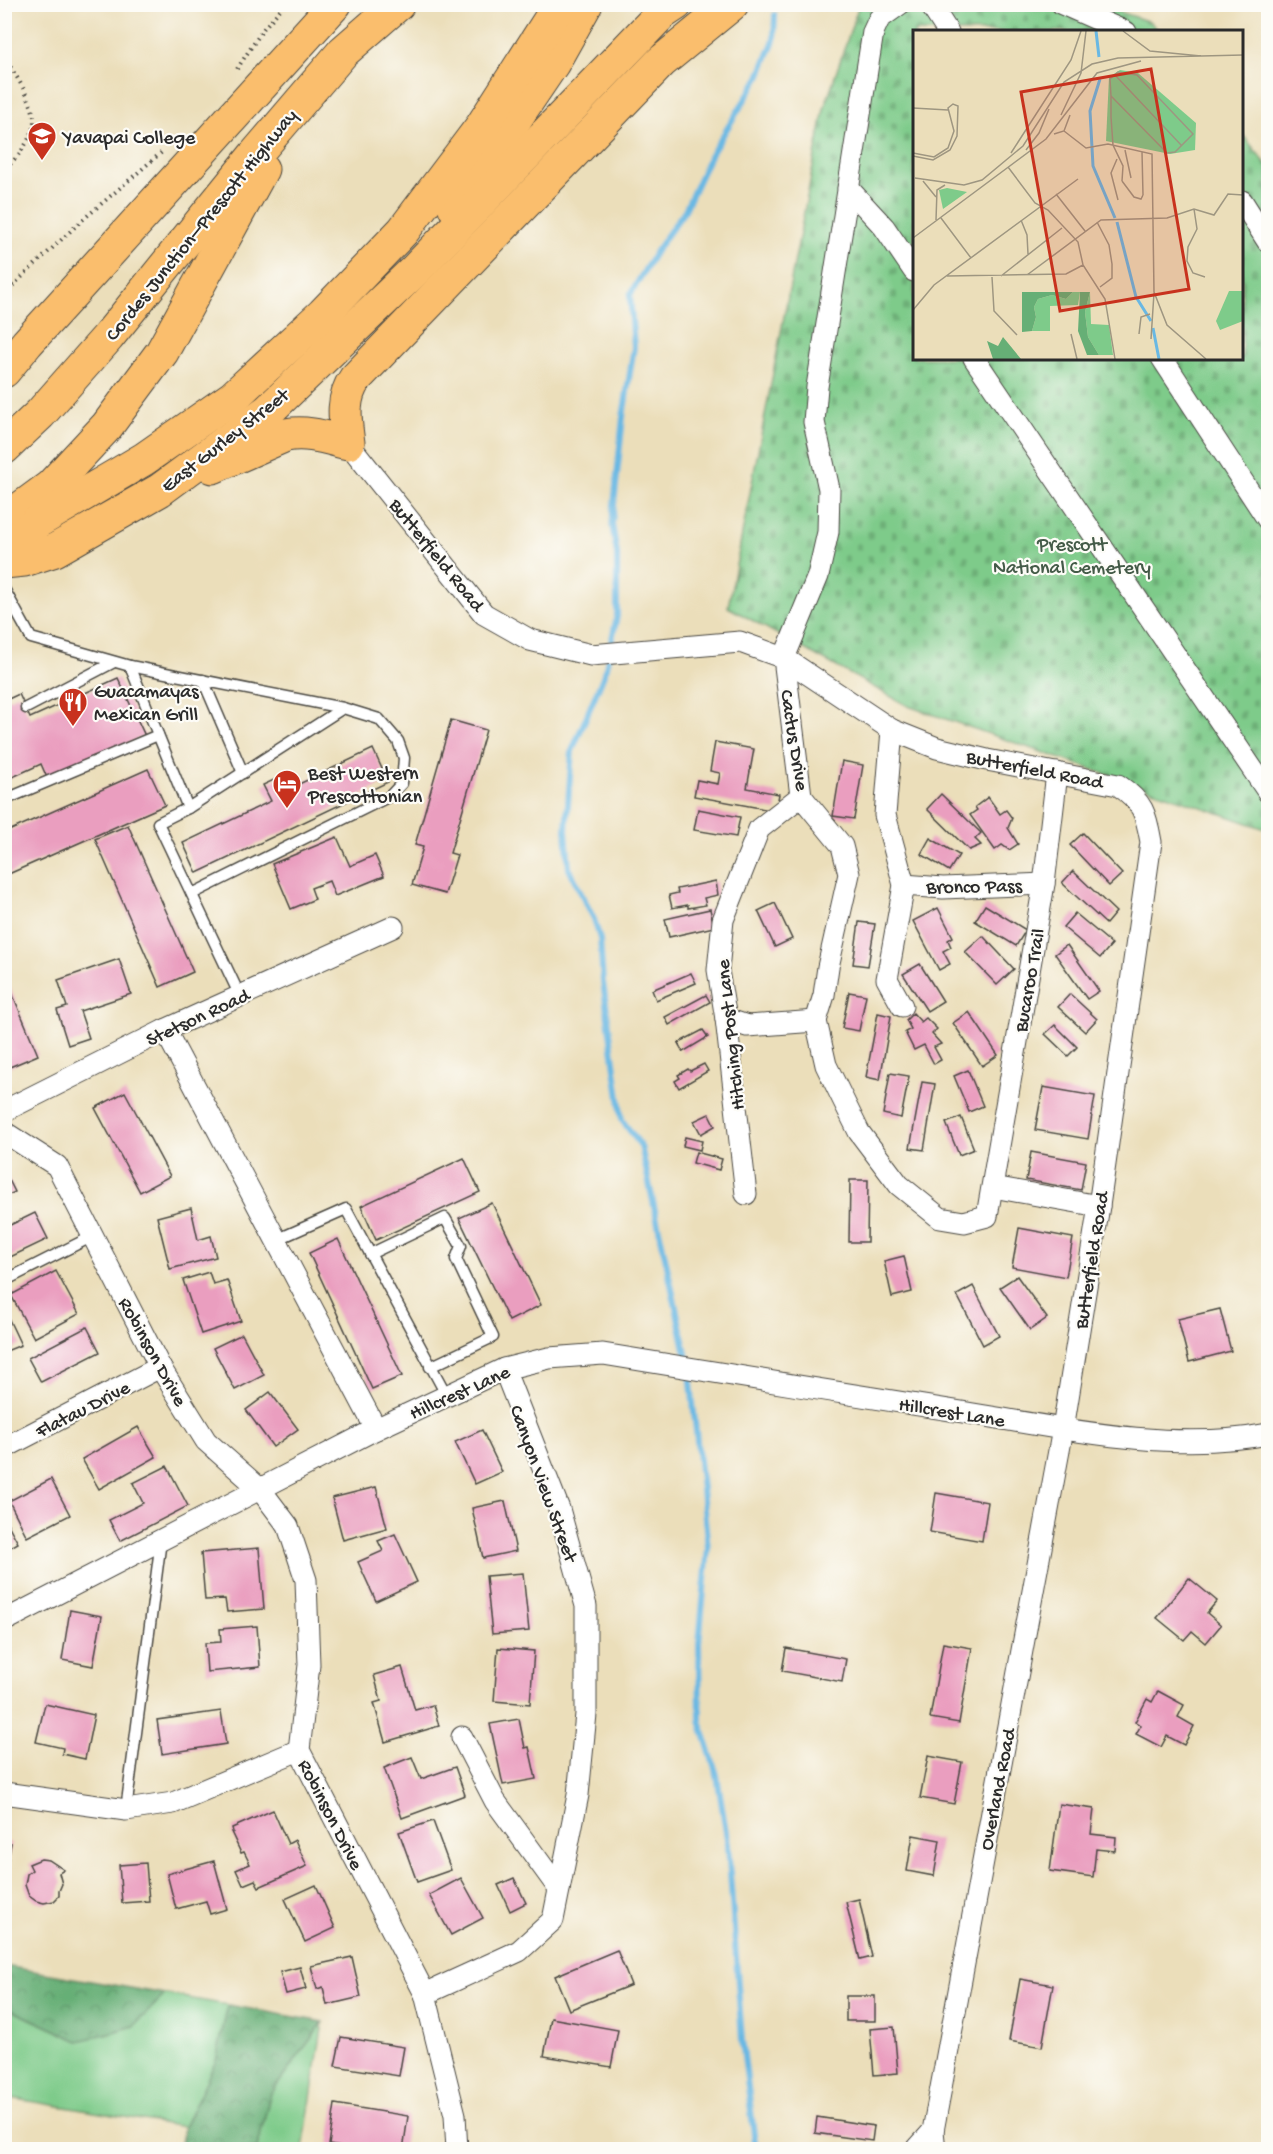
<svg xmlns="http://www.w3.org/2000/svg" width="1273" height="2154" font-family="'Gochi Hand',sans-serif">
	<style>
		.green { fill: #7ecb8a; stroke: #547b5a; stroke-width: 1.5 }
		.forest { fill: url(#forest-crowns); stroke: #486d50; stroke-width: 1.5 }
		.cemetery { fill: url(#cemetery-stones); stroke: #547b5a; stroke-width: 1.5 }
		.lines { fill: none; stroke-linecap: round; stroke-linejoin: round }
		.stream { stroke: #69b8e3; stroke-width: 6 }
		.building { fill: #ea9ebf }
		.service-casing { stroke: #484640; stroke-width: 13 }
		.minor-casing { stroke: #484640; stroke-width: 23 }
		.primary-casing { stroke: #484640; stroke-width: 35 }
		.path { stroke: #484640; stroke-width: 4; stroke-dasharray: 1.5 4.5; stroke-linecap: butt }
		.service { stroke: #fff; stroke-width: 10 }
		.minor { stroke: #fff; stroke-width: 21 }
		.primary { stroke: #fabe6d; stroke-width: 33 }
		.labels { text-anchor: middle; stroke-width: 4.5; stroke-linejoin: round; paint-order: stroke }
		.poi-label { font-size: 20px; fill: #2b2b2b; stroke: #fdfcf7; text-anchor: start }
		.street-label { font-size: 20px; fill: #2b2b2b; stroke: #fdfcf7 }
		.park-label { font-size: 20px; fill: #445b48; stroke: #fdfcf7 }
		.inset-river { fill: none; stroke: #69b8e3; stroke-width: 3 }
		.inset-road { fill: none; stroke: #9e9681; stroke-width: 1.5 }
		.view { fill: #c8321e; fill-opacity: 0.15; stroke: #c8321e; stroke-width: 3 }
		.inset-edge { fill: none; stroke: #2b2b2b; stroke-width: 3 }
	</style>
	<defs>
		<pattern id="forest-crowns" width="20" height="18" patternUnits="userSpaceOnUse" patternTransform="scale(1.5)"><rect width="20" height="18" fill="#66af76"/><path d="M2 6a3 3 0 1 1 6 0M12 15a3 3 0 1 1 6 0" fill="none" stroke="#548f61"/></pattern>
		<pattern id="cemetery-stones" width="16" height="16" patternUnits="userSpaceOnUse" patternTransform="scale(1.5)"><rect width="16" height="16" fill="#7ecb8a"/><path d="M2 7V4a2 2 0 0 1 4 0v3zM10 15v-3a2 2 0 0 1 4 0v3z" fill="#6dae77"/></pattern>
	</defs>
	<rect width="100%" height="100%" fill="#fdfcf7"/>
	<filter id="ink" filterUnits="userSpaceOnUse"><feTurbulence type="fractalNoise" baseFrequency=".0167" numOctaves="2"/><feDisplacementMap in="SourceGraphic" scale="12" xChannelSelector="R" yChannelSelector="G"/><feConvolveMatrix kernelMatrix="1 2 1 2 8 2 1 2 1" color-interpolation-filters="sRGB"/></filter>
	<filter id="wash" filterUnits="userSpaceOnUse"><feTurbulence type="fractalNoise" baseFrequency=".008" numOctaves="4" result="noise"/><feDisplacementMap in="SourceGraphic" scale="24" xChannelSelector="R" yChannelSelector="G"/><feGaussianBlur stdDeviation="1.35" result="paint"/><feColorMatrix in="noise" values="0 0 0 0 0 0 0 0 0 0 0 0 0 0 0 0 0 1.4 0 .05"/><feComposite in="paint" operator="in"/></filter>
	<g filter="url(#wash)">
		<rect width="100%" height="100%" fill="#ebdeba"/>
		<g class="green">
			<polygon points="165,1994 228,2005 216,2061 184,2127 5,2097 4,2007 79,2041 134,2026"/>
			<polygon points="323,2022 303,2149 257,2150 270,2095"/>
		</g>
		<g class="forest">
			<polygon points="5,1966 165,1994 134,2026 79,2041 5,2007"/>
			<polygon points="228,2005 323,2022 270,2095 257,2149 180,2149 184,2127 216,2061"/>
		</g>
		<polygon class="cemetery" points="859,5 1100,5 1150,22 1158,31 914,32 914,358 1242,358 1242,134 1268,166 1268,830 908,706 728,607 824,109"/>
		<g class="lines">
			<g class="stream">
				<polyline points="688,1363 641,1146 622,1120 603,982 600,939 594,919 569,869 566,830 572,751 605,672 617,616 617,554 612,524 623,417 634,347 630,295 656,251 685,210 710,156 759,77 774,40 775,15"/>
				<polyline points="690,1373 708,1548 699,1643 700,1721 717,1775 728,1845 742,2040 756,2150"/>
			</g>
		</g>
		<g id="blocks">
			<g class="building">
				<polygon points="118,678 145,736 48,780 41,764 6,780 4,701 19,694 30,718"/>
				<polygon points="451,720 486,730 450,853 457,855 445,894 412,885 423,847 415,845"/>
				<polygon points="715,742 754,749 747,788 779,794 776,811 694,796 697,780 718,784 720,773 710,771"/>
				<polygon points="373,749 388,782 197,873 183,843 271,801 263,785 291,772 297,785"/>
				<polygon points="842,761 863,765 854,819 833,816"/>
				<polygon points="148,769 165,805 4,876 4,833"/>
				<polygon points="941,794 981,833 975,839 981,845 969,850 927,809"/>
				<polygon points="988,797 1000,814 1006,810 1012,818 1008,828 1018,844 1009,850 1002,845 995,850 970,815 977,810 975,807"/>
				<polygon points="698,809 740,817 736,837 694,830"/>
				<polygon points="128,825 193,972 160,987 95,839"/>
				<polygon points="1083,833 1122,874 1109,886 1070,845"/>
				<polygon points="337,837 350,866 375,855 384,876 335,896 329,881 311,888 315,899 291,909 272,864"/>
				<polygon points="930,838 959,855 949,871 921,854"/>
				<polygon points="1073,871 1116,912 1106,924 1062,883"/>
				<polygon points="716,881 718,895 704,898 706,905 688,908 688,905 672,908 669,895 678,893 677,889"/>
				<polygon points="775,903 792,939 775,947 758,911"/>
				<polygon points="985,905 1026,930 1016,946 975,921"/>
				<polygon points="938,908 953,937 948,940 951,947 943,951 950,964 939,970 913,921"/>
				<polygon points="710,909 714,927 669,937 665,919"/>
				<polygon points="1075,913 1112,944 1100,958 1063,927"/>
				<polygon points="859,922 875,924 868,966 853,964"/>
				<polygon points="983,936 1014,969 997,985 965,952"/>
				<polygon points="1067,945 1099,991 1087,999 1055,954"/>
				<polygon points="119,959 131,994 80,1011 89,1038 68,1045 57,1010 67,1007 58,980"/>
				<polygon points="920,964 943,1001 927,1011 903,974"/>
				<polygon points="691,973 696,983 656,1000 652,990"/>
				<polygon points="5,976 38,1055 5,1069"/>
				<polygon points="849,992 866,995 859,1031 842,1028"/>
				<polygon points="1070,994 1097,1019 1085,1032 1058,1007"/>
				<polygon points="706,995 710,1002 669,1025 665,1017"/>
				<polygon points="969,1012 998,1055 982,1066 953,1023"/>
				<polygon points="878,1013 891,1016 880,1080 866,1077"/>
				<polygon points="913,1013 921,1022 926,1018 937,1029 932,1034 941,1044 934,1047 941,1060 934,1064 924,1045 914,1050 905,1032 911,1029 906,1020"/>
				<polygon points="1055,1025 1077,1047 1068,1056 1045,1034"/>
				<polygon points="703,1030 708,1037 683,1052 678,1043"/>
				<polygon points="704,1064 708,1071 679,1088 675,1081 680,1078 678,1075 688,1069 690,1071"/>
				<polygon points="968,1070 983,1106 969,1112 954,1076"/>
				<polygon points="890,1073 909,1076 901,1118 883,1114"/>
				<polygon points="922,1082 935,1084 924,1150 910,1148"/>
				<polygon points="1043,1087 1095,1096 1088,1139 1035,1130"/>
				<polygon points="125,1092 170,1176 140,1192 95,1108"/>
				<polygon points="709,1114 715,1126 701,1134 694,1121"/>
				<polygon points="961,1117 974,1149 959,1155 946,1123"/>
				<polygon points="685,1137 702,1141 700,1150 683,1146"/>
				<polygon points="696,1152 722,1159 719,1170 693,1163"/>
				<polygon points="1031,1152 1086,1162 1081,1190 1026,1180"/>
				<polygon points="464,1158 480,1192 376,1240 361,1206"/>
				<polygon points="4,1170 15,1192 4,1197"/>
				<polygon points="850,1180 868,1180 867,1242 849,1242"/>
				<polygon points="492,1203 541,1305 509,1321 459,1218"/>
				<polygon points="191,1208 198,1240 211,1236 216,1257 170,1269 157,1217"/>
				<polygon points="35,1213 48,1239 4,1260 4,1228"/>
				<polygon points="1019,1228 1073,1238 1066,1277 1012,1267"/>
				<polygon points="338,1239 402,1376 372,1389 309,1253"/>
				<polygon points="904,1256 912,1292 892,1297 884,1261"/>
				<polygon points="56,1271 79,1314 34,1338 11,1295"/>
				<polygon points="209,1272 213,1284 227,1280 241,1321 201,1334 183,1280"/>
				<polygon points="1017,1276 1047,1318 1030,1330 1000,1287"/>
				<polygon points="973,1286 999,1336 983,1345 957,1295"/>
				<polygon points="4,1309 21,1345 4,1352"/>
				<polygon points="1220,1309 1231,1351 1189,1362 1178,1319"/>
				<polygon points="87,1327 100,1352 41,1382 28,1358"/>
				<polygon points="242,1334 264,1375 235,1390 213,1348"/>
				<polygon points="270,1392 298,1429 273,1447 246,1410"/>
				<polygon points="138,1427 156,1457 99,1489 82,1459"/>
				<polygon points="482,1430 502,1472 475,1484 455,1442"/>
				<polygon points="167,1466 188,1506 120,1541 109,1520 143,1503 133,1483"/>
				<polygon points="51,1479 70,1515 27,1537 9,1501"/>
				<polygon points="376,1487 387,1528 343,1540 332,1498"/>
				<polygon points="936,1493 988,1502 982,1541 930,1532"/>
				<polygon points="505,1501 516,1551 483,1558 472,1508"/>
				<polygon points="4,1517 18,1543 4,1551"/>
				<polygon points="395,1534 417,1582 376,1601 358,1562 383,1551 378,1541"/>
				<polygon points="259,1548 264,1609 227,1612 225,1599 205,1600 201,1553"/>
				<polygon points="523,1573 529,1631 492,1634 486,1576"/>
				<polygon points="1189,1578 1217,1601 1207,1613 1221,1625 1206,1643 1192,1631 1184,1640 1157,1618"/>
				<polygon points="70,1610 102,1616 93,1666 62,1660"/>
				<polygon points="257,1626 260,1667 207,1672 205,1643 221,1642 220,1629"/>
				<polygon points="943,1643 972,1648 959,1723 930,1718"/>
				<polygon points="498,1648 534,1651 530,1704 494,1701"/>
				<polygon points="786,1648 846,1659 842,1682 782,1671"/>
				<polygon points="402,1667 415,1710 433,1705 439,1726 385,1742 374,1703 381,1701 374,1675"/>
				<polygon points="1158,1691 1184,1705 1178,1717 1194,1726 1184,1745 1167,1736 1161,1747 1136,1734 1141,1725 1135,1722 1147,1699 1152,1702"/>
				<polygon points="45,1704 94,1715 85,1759 62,1754 63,1748 36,1742"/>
				<polygon points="221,1711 226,1744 162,1754 157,1720"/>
				<polygon points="519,1719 525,1748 529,1747 536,1779 503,1785 490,1724"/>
				<polygon points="928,1756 962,1762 954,1804 920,1798"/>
				<polygon points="412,1757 421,1779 455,1767 465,1795 402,1818 384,1768"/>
				<polygon points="1059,1804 1094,1809 1091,1834 1116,1837 1115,1851 1096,1849 1093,1877 1050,1871"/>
				<polygon points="273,1810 288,1844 295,1840 307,1866 259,1887 255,1880 243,1885 236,1870 250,1864 244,1852 241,1853 231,1832 233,1832 232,1828"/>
				<polygon points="433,1821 451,1870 417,1882 399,1832"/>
				<polygon points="913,1835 940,1840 934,1876 907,1871"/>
				<polygon points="4,1842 11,1843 6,1873 4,1873"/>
				<polygon points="41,1859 49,1860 64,1870 59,1873 62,1884 59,1891 59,1896 54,1901 44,1903 36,1901 29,1896 25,1885 27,1874 32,1870 29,1864"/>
				<polygon points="214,1861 227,1909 210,1914 206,1901 176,1909 167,1874"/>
				<polygon points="146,1863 149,1901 122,1903 119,1865"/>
				<polygon points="461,1878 483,1918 451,1935 429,1895"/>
				<polygon points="514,1878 526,1903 510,1911 498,1885"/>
				<polygon points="316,1885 335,1928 305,1942 285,1899"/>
				<polygon points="859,1899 872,1957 860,1960 846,1902"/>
				<polygon points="617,1950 631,1985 569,2010 555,1976"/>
				<polygon points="352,1957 361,1997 327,2005 323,1987 317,1989 311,1966"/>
				<polygon points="300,1967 306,1989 286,1994 280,1972"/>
				<polygon points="1020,1979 1053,1985 1042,2047 1009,2041"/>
				<rect x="846" y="1996" width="29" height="25"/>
				<polygon points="551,2018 618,2030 611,2067 544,2056"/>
				<polygon points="894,2027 898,2073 874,2075 870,2029"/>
				<polygon points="341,2037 404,2047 399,2076 335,2066"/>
				<polygon points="335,2104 408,2116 403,2150 360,2150 329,2145"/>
				<polygon points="817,2117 874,2126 872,2141 815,2133"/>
			</g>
		</g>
	</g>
	<g filter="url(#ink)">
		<use href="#blocks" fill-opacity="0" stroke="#484640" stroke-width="1.5"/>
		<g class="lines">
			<g class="service-casing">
				<g id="service">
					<polyline points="4,589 31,638 130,666 188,808 158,823 240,996"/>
					<polyline points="130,666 343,708 379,719 398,741 404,758 402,783 390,796 192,894"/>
					<polyline points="203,680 243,773"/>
					<polyline points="26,708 114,662"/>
					<polyline points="4,800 158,735"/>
					<polyline points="188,808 343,708"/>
					<polyline points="276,1240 346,1209 447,1396"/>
					<polyline points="370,1254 445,1218 461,1246 456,1259 493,1337 430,1367"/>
					<polyline points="4,1281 93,1236"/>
					<polyline points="126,1810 161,1540"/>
				</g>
			</g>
			<g class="minor-casing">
				<g id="minor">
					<polyline points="930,4 948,32"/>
					<polyline points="1062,4 1126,32"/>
					<polyline points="848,188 884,227 914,271"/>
					<polyline points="1242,201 1268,242"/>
					<polyline points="974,358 1268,792"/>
					<polyline points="1162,358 1268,520"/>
					<path d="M348,443L484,614L530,640L591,655L740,642L784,658L892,730L937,748L987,760L1118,785C1143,802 1146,813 1151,842L1099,1206L1063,1429L933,2131L935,2150"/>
					<polyline points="892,730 885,815 904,885 887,979 902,1006"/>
					<polyline points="904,885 943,888 1044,884"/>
					<polyline points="726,1019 747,1026 816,1021"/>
					<polyline points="816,1021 824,995 828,967 849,874 842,846 801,796 784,658 818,576 828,532 829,489 814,422 817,387 873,32 879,19 900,4"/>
					<polyline points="816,1021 826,1065 859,1132 899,1185 940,1218 964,1222 987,1216 1044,884 1057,773"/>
					<polyline points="165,1030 376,1429"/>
					<polyline points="4,1111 165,1030 393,927"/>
					<polyline points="4,1132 57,1166 160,1367 206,1441 260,1489 288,1526 306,1580 309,1665 299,1750 425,1994 455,2115 457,2150"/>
					<polyline points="993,1187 1099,1206"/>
					<polyline points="746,1194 726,1019 718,970 723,920 759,829 801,796"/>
					<polyline points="4,1448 160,1367"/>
					<path d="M4,1621L376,1429L504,1369L549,1358L603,1354C723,1374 842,1393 962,1412C1059,1428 1172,1453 1268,1434"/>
					<polyline points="462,1737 495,1801 559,1889"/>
					<polyline points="4,1793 126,1810 173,1803 299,1750"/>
					<polyline points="425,1994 519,1951 553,1920 578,1795 586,1714 586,1606 559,1509 504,1369"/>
					<polyline points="916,2150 933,2131"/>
				</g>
			</g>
			<g class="primary-casing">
				<g id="primary">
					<polyline points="455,208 553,63 586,4"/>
					<polyline points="4,371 27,343 335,4"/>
					<polyline points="4,448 40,414 108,337 255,155 343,52 398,4"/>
					<path d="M213,467L286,435C308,431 327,438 348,443C345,420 341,399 355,379L661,62L732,4"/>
					<polyline points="9,517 51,486 107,426 162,352 262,169"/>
					<polyline points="4,550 37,522 144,459 233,397 323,314 403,231 482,126 560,4"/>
					<polyline points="4,562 24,560 55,550 160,490 269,410 415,270 661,14 676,4"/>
				</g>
			</g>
			<g class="path">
				<polyline points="1251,4 1268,8"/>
				<path d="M4,57C15,74 28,93 33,112C39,131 18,158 4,170"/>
				<polyline points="237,69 264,28 285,4"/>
				<polyline points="4,294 79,223 162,152"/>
			</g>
			<use href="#service" class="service"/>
			<use href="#minor" class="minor"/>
			<use href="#primary" class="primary"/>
		</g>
	</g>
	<defs>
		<g id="university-pin" transform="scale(1.5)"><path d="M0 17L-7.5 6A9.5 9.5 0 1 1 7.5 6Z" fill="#c8321e" stroke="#fdfcf7"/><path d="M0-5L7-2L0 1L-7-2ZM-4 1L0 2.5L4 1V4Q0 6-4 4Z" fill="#fff"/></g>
		<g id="restaurant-pin" transform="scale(1.5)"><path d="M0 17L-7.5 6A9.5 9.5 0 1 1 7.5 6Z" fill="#c8321e" stroke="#fdfcf7"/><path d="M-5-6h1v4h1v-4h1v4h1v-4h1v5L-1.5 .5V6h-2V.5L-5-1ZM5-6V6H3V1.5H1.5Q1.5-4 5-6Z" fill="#fff"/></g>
		<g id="hotel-pin" transform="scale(1.5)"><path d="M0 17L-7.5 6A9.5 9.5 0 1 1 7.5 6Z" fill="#c8321e" stroke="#fdfcf7"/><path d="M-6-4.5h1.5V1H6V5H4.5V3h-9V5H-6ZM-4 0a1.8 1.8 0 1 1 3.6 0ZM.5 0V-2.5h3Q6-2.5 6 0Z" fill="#fff"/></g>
	</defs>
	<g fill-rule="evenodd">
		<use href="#university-pin" x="42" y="136"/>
		<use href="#restaurant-pin" x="73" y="702"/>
		<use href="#hotel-pin" x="287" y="784"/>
	</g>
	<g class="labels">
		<g class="poi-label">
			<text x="63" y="143">Yavapai College</text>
			<text x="94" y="697">Guacamayas<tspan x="94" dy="23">Mexican Grill</tspan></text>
			<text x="308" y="779">Best Western<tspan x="308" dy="23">Prescottonian</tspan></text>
		</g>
		<g class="street-label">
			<text transform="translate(200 224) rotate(-51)" y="7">Cordes Junction–Prescott Highway</text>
			<text transform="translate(224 439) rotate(-38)" y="7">East Gurley Street</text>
			<text transform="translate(438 554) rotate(51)" y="7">Butterfield Road</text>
			<text transform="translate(796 740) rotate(81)" y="7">Cactus Drive</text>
			<text transform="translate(1035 768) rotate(11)" y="7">Butterfield Road</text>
			<text transform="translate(974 885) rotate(-1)" y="7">Bronco Pass</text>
			<text transform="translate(1028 980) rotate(-80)" y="7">Bucaroo Trail</text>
			<text transform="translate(197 1016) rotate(-25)" y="7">Stetson Road</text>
			<text transform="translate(729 1035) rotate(-96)" y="7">Hitching Post Lane</text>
			<text transform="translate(1090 1260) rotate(-81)" y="7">Butterfield Road</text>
			<text transform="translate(154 1351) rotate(61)" y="7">Robinson Drive</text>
			<text transform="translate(459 1391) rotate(-24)" y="7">Hillcrest Lane</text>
			<text transform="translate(82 1408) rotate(-27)" y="7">Flatau Drive</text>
			<text transform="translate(952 1411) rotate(9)" y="7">Hillcrest Lane</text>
			<text transform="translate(545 1483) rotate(70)" y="7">Canyon View Street</text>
			<text transform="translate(996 1789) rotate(-79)" y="7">Overland Road</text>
			<text transform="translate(332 1814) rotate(63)" y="7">Robinson Drive</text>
		</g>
		<g class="park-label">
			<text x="1072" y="550">Prescott<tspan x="1072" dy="23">National Cemetery</tspan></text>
		</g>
	</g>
	<g transform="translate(913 30)">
		<rect width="330" height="330" fill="#ebdeba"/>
		<path d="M316,261H330V291L307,300L303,291ZM160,262H167L165,275L137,276V301H119L123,287L121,277L125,269L139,265L153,269ZM177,262L178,294L196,295L200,325H186L175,307L172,282Z" fill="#7ecb8a"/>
		<path d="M109,262H160L153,269L139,265L125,269L121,277L123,287L119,301L109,302ZM167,262H177L172,282L175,307L186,325H174L165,301ZM90,307L108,329H80L74,311L85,316Z" fill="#66af76"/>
		<path d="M207,40L225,43L283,93L282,120L257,124L193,111L196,47Z" fill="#7ecb8a"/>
		<path d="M34,158L54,162L30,179L26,160Z" fill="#7ecb8a"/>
		<path class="inset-river" d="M183,1L186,27M187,49L177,81L180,136L202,188M204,192L223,267L238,291M240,298L246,329"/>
		<path class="inset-road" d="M210,1L237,21L288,26M202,45L269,116M198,66L254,123L262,122L280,104L224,45L205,42L197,49L198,66V87L200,115L210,136L209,151M0,78L35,80M148,85L168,43L173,1M151,101L173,118L195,114L239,124L241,262L254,295L293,329M141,104L151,101L157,85M113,120L126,103L136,79M212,120L218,148M229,122L230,165M0,123L21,127L35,118L41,101L35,78L40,74L45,76L44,106L37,120L20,130L0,126M98,123L158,30L168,1M204,129L198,143L205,170M95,137L122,173L135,180L165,212L170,235L192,269L202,329M2,148L51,155L69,150L110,116L151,52L179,34L205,28L330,25M10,151L23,167M209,151L221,167L228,169L230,165M143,164L172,201M281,179L284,199L275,217L274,231L280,243L292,247M28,188L58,228M23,190L24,160L32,155M108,190L114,205L115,224M184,192L196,215L199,234V248L187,257M0,208L133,109L184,43L228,31M114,245L188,190L254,188L281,179L301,185L315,164L330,165M34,246L153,244L170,235M88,246L149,198M79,247L81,281L104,305M0,280L21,255L165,149M158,304L164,329M226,304L228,287L237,284M238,309L241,263"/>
		<path class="view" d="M238,39L276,259L147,281L108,62Z"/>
		<rect width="330" height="330" class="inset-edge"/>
	</g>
	<rect width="1273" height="2154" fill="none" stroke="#fdfcf7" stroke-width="24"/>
</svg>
